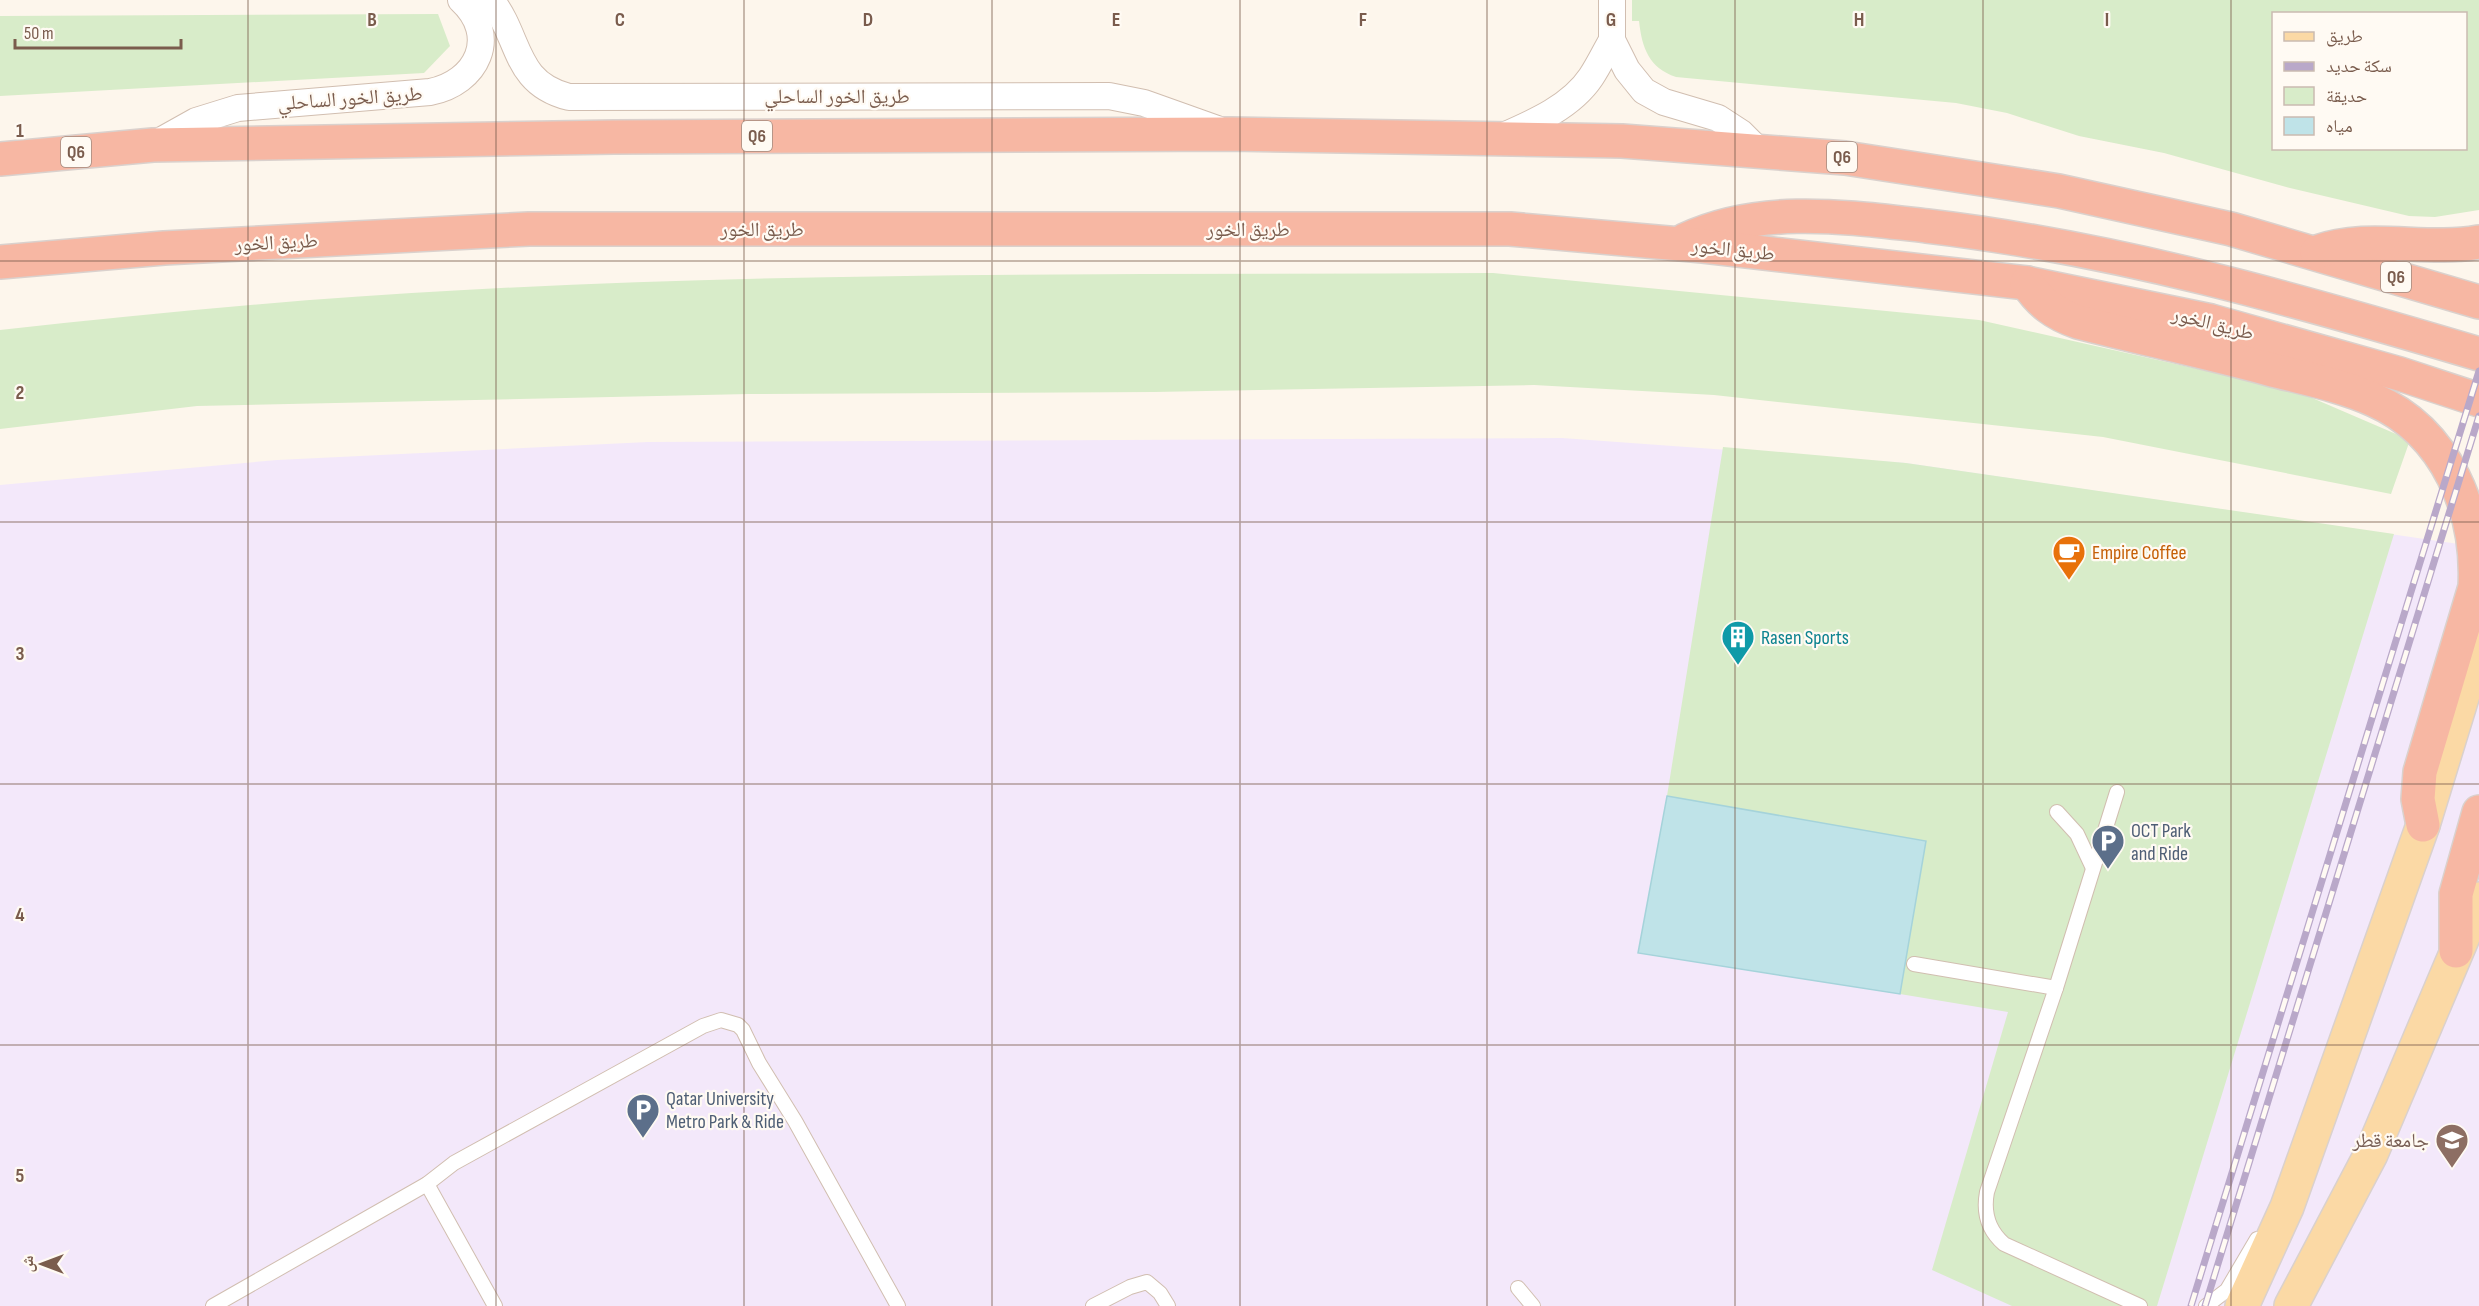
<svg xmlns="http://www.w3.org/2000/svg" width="2479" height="1306" font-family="'Sofia Sans Condensed','Noto Naskh Arabic',sans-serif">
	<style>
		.education { fill: #f3e8fa }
		.green { fill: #d8ecc9; fill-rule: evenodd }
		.water { fill: #bfe3e8; stroke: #a5d3da; stroke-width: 1.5 }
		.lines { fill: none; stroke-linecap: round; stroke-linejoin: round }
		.lane-casing { stroke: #d1beb0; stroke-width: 16 }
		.street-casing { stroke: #d1beb0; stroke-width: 28 }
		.primary-casing { stroke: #dad1cd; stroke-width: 36 }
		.highway-casing { stroke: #dad1cd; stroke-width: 36 }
		.lane { stroke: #fff; stroke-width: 14 }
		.street { stroke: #fff; stroke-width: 26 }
		.primary { stroke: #fbd9a5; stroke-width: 33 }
		.highway { stroke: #f7b7a3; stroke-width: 33 }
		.rail-casing { stroke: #b9a8c9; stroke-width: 7 }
		.rail { stroke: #fffaf3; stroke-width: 4.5; stroke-dasharray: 14; stroke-linecap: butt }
		.grid { fill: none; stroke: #7a5c4d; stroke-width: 1.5; stroke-opacity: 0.55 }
		.labels { text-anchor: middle; stroke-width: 4.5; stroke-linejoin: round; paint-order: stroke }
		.shield { fill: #fffaf3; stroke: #a28b7f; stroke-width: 1.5 }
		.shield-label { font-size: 18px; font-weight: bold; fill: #7a5c4d }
		.street-label { font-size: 20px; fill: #7a5c4d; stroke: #fffaf3 }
		.food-label { font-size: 20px; fill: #c56008; stroke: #fffaf3; text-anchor: start }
		.culture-label { font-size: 20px; fill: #0d838f; stroke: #fffaf3; text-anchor: start }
		.service-label { font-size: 20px; fill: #4e5e75; stroke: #fffaf3; text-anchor: start }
		.education-label { font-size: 20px; fill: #785e54; stroke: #fffaf3; text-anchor: end }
		.grid-label { font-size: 20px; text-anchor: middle; font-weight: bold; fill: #7a5c4d; stroke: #fffaf3; stroke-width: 4.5; stroke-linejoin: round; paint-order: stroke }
	</style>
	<rect width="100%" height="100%" fill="#fdf6ec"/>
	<polygon class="education" points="1562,438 1906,463 2479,547 2479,1306 0,1306 0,485 277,460 648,442"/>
	<g class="green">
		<path d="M1632,0H2479V210L2435,217L2409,216L2290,188L2164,153L2079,136L2007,113L1956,103L1676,77C1649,68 1642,48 1639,21H1632ZM2274,14H2466V148H2274Z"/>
		<polygon points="438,14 450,46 424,73 0,96 0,16"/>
		<path d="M1493,273L1979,320L2296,391L2410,440L2391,494L2103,437L1714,395L1534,385L1154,392L749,394L197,406L0,429V330C154,313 309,298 464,290C807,271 1150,275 1493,273Z"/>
		<polygon points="1723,447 1906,463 2394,534 2157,1306 2012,1306 1932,1270 2008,1012 1900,994 1926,841 1667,796"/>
	</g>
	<polygon class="water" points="1667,796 1926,841 1900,994 1638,953"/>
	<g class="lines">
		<g class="lane-casing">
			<g id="lane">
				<path d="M2117,792L2056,988L1987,1192C1983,1213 1988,1230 2004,1244L2140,1306"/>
				<polyline points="2057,812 2077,834 2092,866"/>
				<polyline points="1914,964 2056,988"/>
				<polyline points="427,1184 495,1306"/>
				<polyline points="1518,1288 1533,1306"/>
				<polyline points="213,1306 427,1184 454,1163 703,1026 721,1020 738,1025 743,1030 759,1063 795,1121 898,1306"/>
				<polyline points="1093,1306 1130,1287 1147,1282 1160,1293 1168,1306"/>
				<polyline points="2206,1306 2227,1290 2257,1239"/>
			</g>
		</g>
		<g class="street-casing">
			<g id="street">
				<path d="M491,0C521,38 513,83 569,97L1109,96L1144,103L1217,129"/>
				<polyline points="1612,0 1612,40 1627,70 1644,91 1664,102 1718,118 1741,133 1758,150"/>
				<path d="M1501,137C1533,123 1571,107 1591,77C1599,65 1605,52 1612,40"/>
				<path d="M153,145L196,121L238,108L430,92C477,83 500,36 461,0"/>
			</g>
		</g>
		<g class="primary-casing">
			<g id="primary">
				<polyline points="2242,1306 2287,1207 2423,825 2479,642"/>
				<polyline points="2291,1306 2371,1154 2479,899"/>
			</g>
		</g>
		<g class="highway-casing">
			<g id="highway">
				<polyline points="0,159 153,145 614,137 1231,134 1622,141 1845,158 2059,191 2231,229 2479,302"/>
				<path d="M1685,240C1761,204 1847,217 1927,226C2115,248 2298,300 2479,354"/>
				<path d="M2317,252C2369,233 2425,252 2479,242"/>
				<polyline points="0,262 164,248 529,229 1510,229 1703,246 2027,283 2211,321 2400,374 2479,400"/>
				<path d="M2027,283C2040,303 2055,314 2078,322C2141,338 2206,352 2269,369C2303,378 2341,385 2374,400C2447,432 2479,511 2475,587L2420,772L2418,799L2423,825"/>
				<polyline points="2456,951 2456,894 2479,812"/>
			</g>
		</g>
		<use href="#lane" class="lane"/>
		<use href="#street" class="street"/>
		<use href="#primary" class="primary"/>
		<use href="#highway" class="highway"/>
		<g class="rail-casing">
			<g id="rail">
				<polyline points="2191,1306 2479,371"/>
				<polyline points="2205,1306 2479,416"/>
			</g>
		</g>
		<use href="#rail" class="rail"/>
	</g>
	<path class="grid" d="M248,0V1306M496,0V1306M744,0V1306M992,0V1306M1240,0V1306M1487,0V1306M1735,0V1306M1983,0V1306M2231,0V1306M0,261H2479M0,522H2479M0,784H2479M0,1045H2479"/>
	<defs>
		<g id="cafe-pin" transform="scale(1.725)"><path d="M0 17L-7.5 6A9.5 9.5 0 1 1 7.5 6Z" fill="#e8710a" stroke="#fffaf3"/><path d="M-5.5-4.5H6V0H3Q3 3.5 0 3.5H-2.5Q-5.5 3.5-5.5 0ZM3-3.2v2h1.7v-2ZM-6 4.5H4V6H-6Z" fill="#fff"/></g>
		<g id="building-pin" transform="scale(1.725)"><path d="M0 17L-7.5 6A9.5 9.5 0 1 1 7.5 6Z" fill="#0f9aa8" stroke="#fffaf3"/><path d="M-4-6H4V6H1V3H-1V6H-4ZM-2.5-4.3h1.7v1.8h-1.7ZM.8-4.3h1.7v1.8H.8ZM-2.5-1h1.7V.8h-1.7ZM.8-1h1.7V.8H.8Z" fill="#fff"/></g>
		<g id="parking-pin" transform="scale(1.725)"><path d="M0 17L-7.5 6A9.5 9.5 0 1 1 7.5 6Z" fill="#5c6f8a" stroke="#fffaf3"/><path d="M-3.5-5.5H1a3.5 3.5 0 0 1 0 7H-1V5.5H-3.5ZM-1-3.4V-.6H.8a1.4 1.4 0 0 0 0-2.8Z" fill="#fff"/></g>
		<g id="university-pin" transform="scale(1.725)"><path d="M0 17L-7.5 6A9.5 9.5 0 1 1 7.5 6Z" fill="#8d6e63" stroke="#fffaf3"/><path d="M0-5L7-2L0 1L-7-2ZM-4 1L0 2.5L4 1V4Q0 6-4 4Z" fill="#fff"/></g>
	</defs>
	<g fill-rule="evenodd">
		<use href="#cafe-pin" x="2069" y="552"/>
		<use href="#building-pin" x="1738" y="637"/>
		<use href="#parking-pin" x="2108" y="841"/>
		<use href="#parking-pin" x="643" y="1110"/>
		<use href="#university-pin" x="2452" y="1140"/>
	</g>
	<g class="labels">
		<g class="shield">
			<rect x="742" y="121" width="30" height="30" rx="4.5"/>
			<rect x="61" y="137" width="30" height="30" rx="4.5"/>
			<rect x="1827" y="142" width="30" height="30" rx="4.5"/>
			<rect x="2381" y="262" width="30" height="30" rx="4.5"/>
		</g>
		<g class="shield-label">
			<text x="757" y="142">Q6</text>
			<text x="76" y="158">Q6</text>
			<text x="1842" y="163">Q6</text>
			<text x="2396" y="283">Q6</text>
		</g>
		<g class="street-label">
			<text x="837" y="103">طريق الخور الساحلي</text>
			<text transform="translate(350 98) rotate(-4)" y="7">طريق الخور الساحلي</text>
			<text x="762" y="236">طريق الخور</text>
			<text x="1248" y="236">طريق الخور</text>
			<text transform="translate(276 242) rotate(-3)" y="7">طريق الخور</text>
			<text transform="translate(1733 249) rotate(6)" y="7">طريق الخور</text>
			<text transform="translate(2213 323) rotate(14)" y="7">طريق الخور</text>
		</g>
		<g class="food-label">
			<text x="2092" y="559">Empire Coffee</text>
		</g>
		<g class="culture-label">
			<text x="1761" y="644">Rasen Sports</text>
		</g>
		<g class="service-label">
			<text x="2131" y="837">OCT Park<tspan x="2131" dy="23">and Ride</tspan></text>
			<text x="666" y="1105">Qatar University<tspan x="666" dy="23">Metro Park &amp; Ride</tspan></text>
		</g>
		<g class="education-label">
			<text x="2429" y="1147">جامعة قطر</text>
		</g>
	</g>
	<g class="grid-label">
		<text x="372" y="26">B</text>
		<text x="620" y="26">C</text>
		<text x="868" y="26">D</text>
		<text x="1116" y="26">E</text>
		<text x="1363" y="26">F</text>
		<text x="1611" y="26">G</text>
		<text x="1859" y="26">H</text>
		<text x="2107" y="26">I</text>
		<text x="20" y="137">1</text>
		<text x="20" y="399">2</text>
		<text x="20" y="660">3</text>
		<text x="20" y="921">4</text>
		<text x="20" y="1182">5</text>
	</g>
	<rect x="2272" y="12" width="195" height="138" fill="#fffaf3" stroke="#cabbb1" stroke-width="1.5"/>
	<rect x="2284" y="32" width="30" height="9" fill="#fbd9a5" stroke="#cabbb1" stroke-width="1.5"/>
	<text x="2326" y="42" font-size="18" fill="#7a5c4d">طريق</text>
	<rect x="2284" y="62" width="30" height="9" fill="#b9a8c9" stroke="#cabbb1" stroke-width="1.5"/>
	<text x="2326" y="72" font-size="18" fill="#7a5c4d">سكة حديد</text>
	<rect x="2284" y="87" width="30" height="18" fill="#d8ecc9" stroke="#cabbb1" stroke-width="1.5"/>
	<text x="2326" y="102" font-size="18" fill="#7a5c4d">حديقة</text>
	<rect x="2284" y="117" width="30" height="18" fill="#bfe3e8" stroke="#cabbb1" stroke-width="1.5"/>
	<text x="2326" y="132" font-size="18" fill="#7a5c4d">مياه</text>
	<g transform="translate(42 1264) rotate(270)" stroke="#fffaf3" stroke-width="4.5" paint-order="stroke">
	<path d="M0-4.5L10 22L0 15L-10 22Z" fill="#7a5c4d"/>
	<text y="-9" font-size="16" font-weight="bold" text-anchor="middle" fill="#7a5c4d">ش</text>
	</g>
	<path d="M15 39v9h166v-9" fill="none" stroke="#7a5c4d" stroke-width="3"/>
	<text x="24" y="39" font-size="18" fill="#7a5c4d" stroke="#fffaf3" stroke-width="4.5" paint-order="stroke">50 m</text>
</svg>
